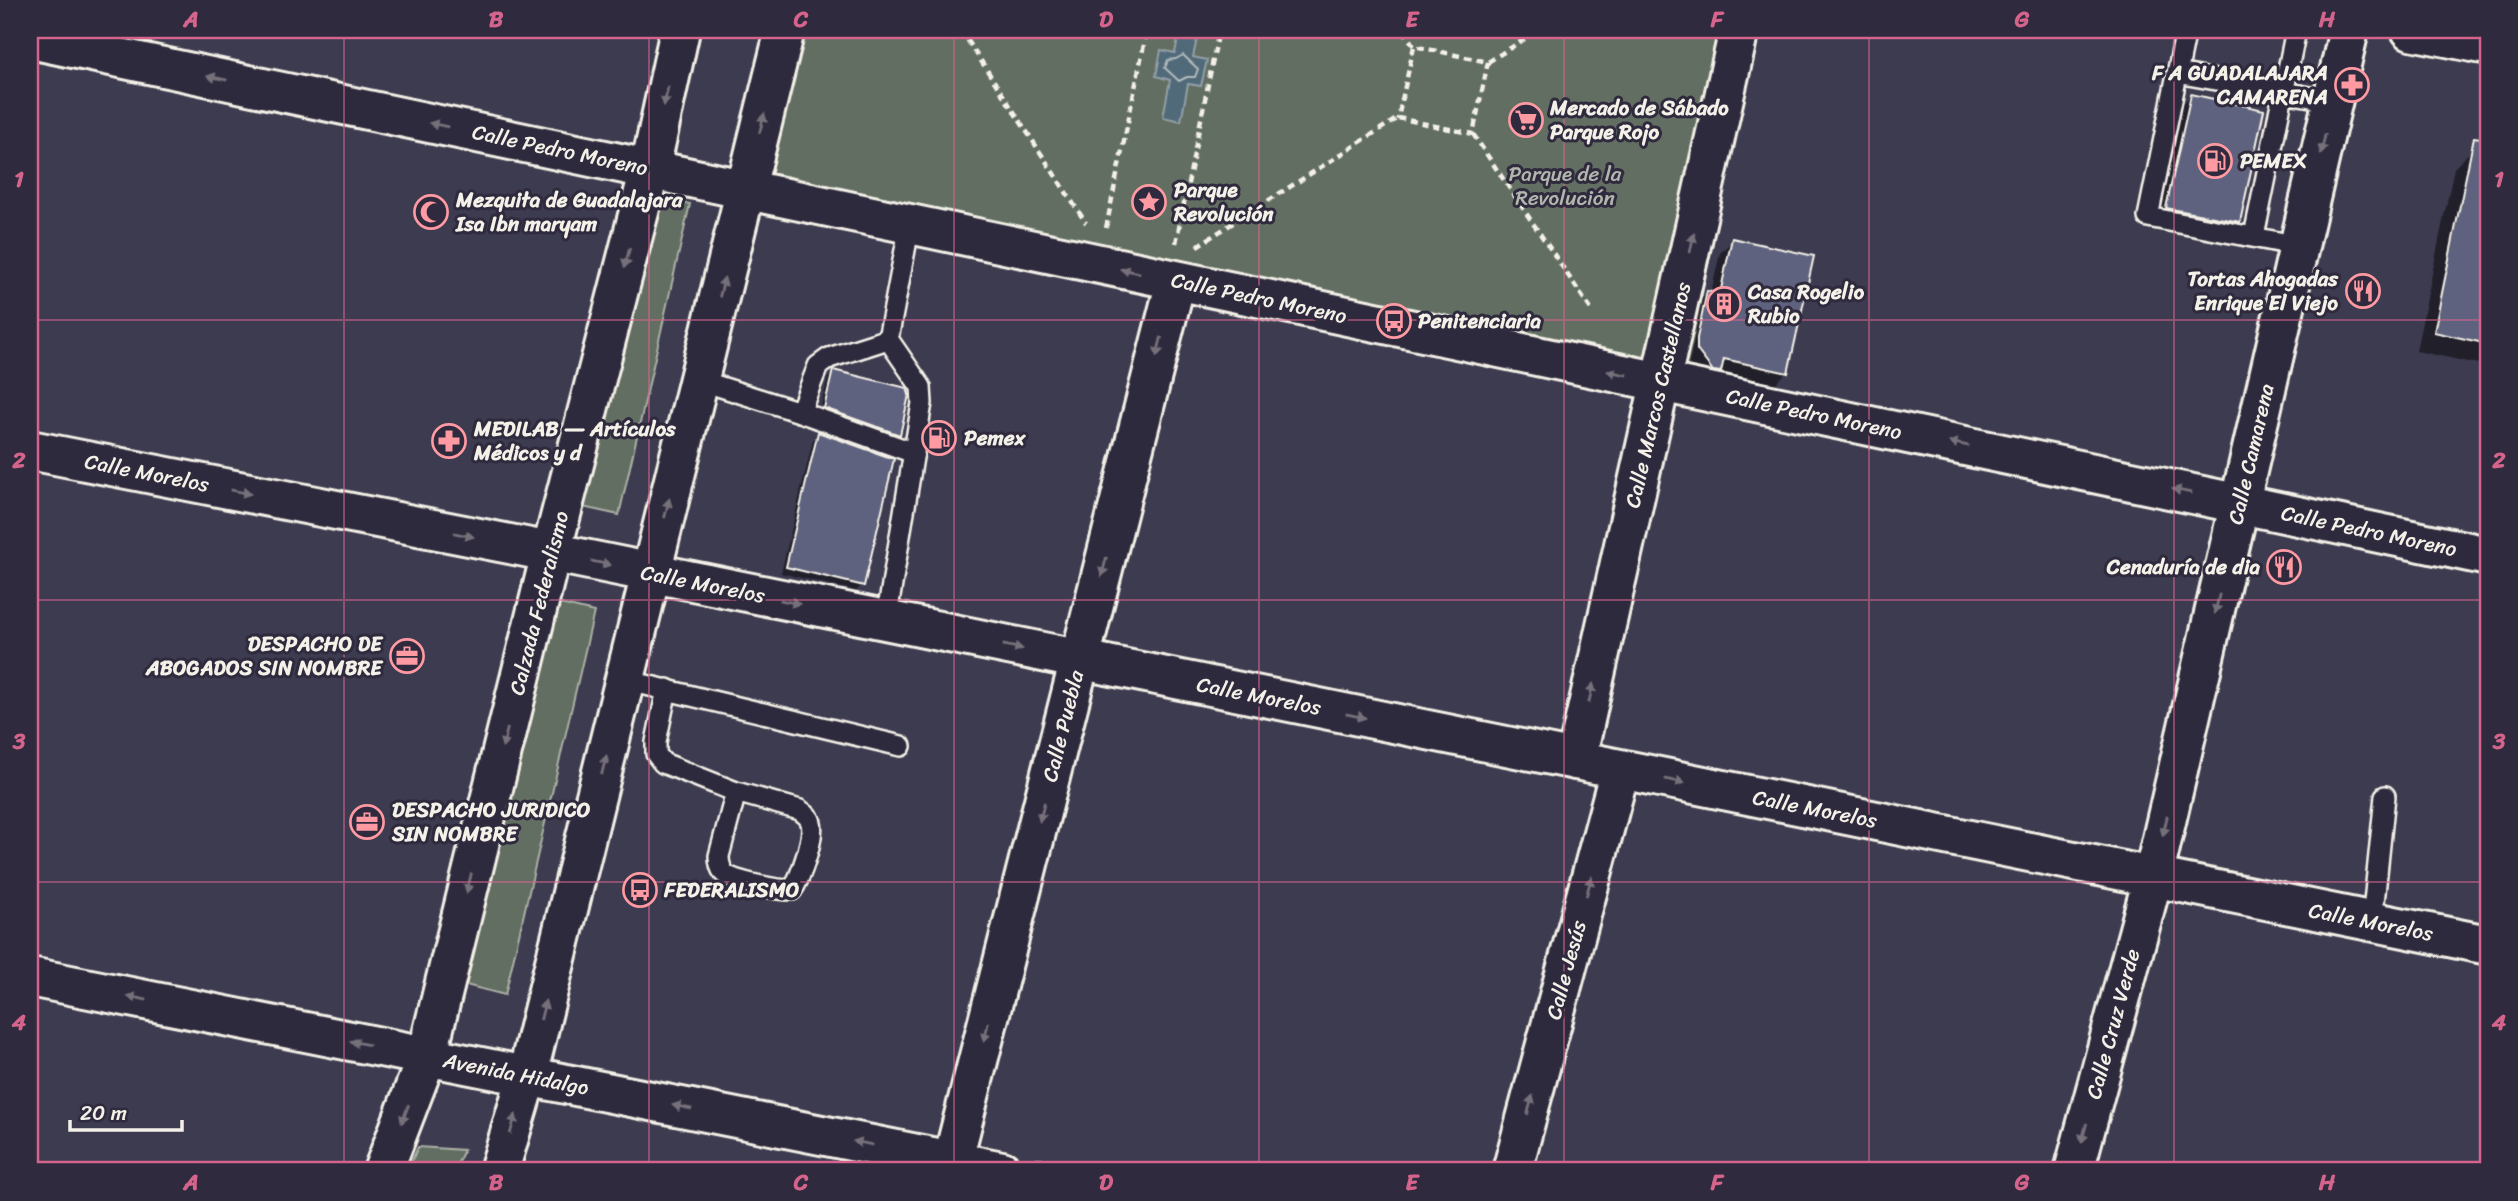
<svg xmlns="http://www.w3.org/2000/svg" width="2518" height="1201" font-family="Sriracha,sans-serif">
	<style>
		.green { fill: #626e62; stroke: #abb0a5; stroke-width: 2 }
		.water { fill: #516a7a; stroke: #92a0a6; stroke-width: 2 }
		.shadow { fill: #0007 }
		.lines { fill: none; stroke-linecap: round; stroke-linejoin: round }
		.shore { stroke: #b3bbbc; stroke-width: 2 }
		.building { fill: #5e627e; stroke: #f4f1e8; stroke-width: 2 }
		.lane-casing { stroke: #f4f1e8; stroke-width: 24 }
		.street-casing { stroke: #f4f1e8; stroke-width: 44 }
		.secondary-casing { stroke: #f4f1e8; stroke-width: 44 }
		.primary-casing { stroke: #f4f1e8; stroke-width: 44 }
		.path { stroke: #f4f1e8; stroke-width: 4.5; stroke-dasharray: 7 5; stroke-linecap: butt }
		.lane { stroke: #2f2a3d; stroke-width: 19 }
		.street { stroke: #2f2a3d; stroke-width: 38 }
		.secondary { stroke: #2f2a3d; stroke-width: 38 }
		.primary { stroke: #2f2a3d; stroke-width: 38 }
		.oneway { fill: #747079 }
		.grid { fill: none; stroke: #d4648c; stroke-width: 2; stroke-opacity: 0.55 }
		.labels { text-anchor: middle; stroke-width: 6; stroke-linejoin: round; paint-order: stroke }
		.poi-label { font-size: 21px; font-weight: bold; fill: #f4f1e8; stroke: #2f2a3d; text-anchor: start }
		.street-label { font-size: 21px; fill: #f4f1e8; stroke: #2f2a3d }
		.park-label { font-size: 21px; fill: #b2b6ac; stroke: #2f2a3d }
		.neatline { fill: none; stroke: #d4648c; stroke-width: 2.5 }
		.grid-label { font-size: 23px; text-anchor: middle; font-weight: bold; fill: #d4648c }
	</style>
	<rect width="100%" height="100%" fill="#3d3b50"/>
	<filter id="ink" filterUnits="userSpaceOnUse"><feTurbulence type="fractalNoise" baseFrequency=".0143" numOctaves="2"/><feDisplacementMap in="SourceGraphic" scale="14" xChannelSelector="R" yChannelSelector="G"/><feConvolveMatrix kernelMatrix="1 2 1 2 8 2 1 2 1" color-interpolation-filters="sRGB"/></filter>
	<g filter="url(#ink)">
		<g class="green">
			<polygon points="796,30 1757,30 1686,371 762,171"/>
			<polygon points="650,196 690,204 619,515 578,506"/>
			<polygon points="552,602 594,612 505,995 462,984"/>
			<polygon points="418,1147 464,1150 454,1171 407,1171"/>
		</g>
		<polygon class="water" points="1180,30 1199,30 1193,57 1207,60 1201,86 1188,84 1181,121 1163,117 1170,80 1156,76 1161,50 1175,53"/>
		<g class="shadow">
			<polygon points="2191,95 2238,221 2219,241 2148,227 2172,115"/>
			<polygon points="2473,149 2488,152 2488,366 2416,351 2454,168"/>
			<polygon points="1733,240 1787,372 1774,385 1718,373 1706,384 1699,383 1687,368 1684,358 1695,306 1707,293 1711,293 1720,253"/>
			<polygon points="834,372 898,434 892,440 819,414 828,378"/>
			<polygon points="819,434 862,585 856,591 781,573 813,440"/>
		</g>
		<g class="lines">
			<polygon class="shore" points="1183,55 1198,69 1195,77 1187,77 1179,81 1165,68 1168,60 1176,59"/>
		</g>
		<g class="building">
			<polygon points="2191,94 2264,110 2240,222 2166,208"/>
			<polygon points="2474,137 2488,139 2488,344 2434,332"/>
			<polygon points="1732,238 1814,256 1788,373 1724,359 1721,372 1713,371 1697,350 1697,338 1707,291 1720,294"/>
			<polygon points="833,370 907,388 909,395 900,435 824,408"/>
			<polygon points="818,432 894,459 864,586 786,567"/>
		</g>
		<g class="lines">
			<g class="lane-casing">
				<g id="lane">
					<polyline points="2186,30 2148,217 2299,246"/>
					<polyline points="2177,73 2333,101"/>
					<polyline points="2254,236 2296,30"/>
					<polyline points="699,380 800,412 818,366 829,358 888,339"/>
					<polyline points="800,412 914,453"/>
					<polyline points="886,621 922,403 921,387 888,339 910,224"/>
					<polyline points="625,680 901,746"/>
					<path d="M667,689L656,742V754L663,763L736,792L800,810C805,814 810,817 811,823C815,837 800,879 792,890C778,890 733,882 724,873C720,868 719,862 719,856L736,792"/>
					<polyline points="2372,922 2385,796"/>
				</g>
			</g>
			<g class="street-casing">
				<g id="street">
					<polyline points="30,39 2488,556"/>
					<polyline points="30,450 525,547 2488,945"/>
					<polyline points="1576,760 1739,30"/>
					<polyline points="950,1171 1176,281"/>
					<polyline points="1512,1171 1620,770"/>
					<polyline points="2074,1171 2153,878 2349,30"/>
				</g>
			</g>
			<g class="secondary-casing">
				<g id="secondary">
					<polyline points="2411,30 2488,45"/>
					<polyline points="30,977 1002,1171"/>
				</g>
			</g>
			<g class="primary-casing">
				<g id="primary">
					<polyline points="383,1171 427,1056 551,553 650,169 680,30"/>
					<polyline points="499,1171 527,1076 785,30"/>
				</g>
			</g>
			<g class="path">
				<polyline points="961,30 1086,223"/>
				<polyline points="1403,30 1414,46"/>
				<polyline points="1488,62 1473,134 1398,118 1414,46 1488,62 1539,30"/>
				<polyline points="1473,134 1592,311"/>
				<polyline points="1106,228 1147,30"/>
				<polyline points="1176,243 1219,30"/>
				<polyline points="1197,246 1398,118"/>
				<polyline points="1036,1159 1101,1171"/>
			</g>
			<use href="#lane" class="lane"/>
			<use href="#street" class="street"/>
			<use href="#secondary" class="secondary"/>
			<use href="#primary" class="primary"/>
		</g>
		<defs><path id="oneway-solid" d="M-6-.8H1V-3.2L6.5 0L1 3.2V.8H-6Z" transform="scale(1.75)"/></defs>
		<g class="oneway">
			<use href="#oneway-solid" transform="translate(217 78) rotate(-168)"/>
			<use href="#oneway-solid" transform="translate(666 96) rotate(102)"/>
			<use href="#oneway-solid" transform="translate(762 123) rotate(-76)"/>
			<use href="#oneway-solid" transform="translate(439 125) rotate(-168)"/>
			<use href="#oneway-solid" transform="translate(2323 144) rotate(103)"/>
			<use href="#oneway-solid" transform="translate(1692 243) rotate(-78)"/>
			<use href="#oneway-solid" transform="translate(627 258) rotate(105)"/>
			<use href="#oneway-solid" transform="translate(1130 271) rotate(-168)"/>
			<use href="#oneway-solid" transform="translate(722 287) rotate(-76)"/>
			<use href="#oneway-solid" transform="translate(1159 347) rotate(104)"/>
			<use href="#oneway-solid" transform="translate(1617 373) rotate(-168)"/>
			<use href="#oneway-solid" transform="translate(1959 444) rotate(-168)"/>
			<use href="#oneway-solid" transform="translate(2182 491) rotate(-168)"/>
			<use href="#oneway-solid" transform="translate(241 492) rotate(11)"/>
			<use href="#oneway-solid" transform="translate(667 508) rotate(-76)"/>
			<use href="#oneway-solid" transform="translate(464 535) rotate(11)"/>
			<use href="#oneway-solid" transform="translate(601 563) rotate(12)"/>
			<use href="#oneway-solid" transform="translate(1104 567) rotate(104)"/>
			<use href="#oneway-solid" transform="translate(790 602) rotate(11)"/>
			<use href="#oneway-solid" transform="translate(2217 604) rotate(103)"/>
			<use href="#oneway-solid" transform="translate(1013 647) rotate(11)"/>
			<use href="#oneway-solid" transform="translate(1591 693) rotate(-77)"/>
			<use href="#oneway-solid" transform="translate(1356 716) rotate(11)"/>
			<use href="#oneway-solid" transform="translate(505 738) rotate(104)"/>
			<use href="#oneway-solid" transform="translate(604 765) rotate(-76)"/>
			<use href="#oneway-solid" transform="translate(1675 781) rotate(11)"/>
			<use href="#oneway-solid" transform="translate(1042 812) rotate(104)"/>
			<use href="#oneway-solid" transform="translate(2165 826) rotate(103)"/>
			<use href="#oneway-solid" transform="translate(469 883) rotate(104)"/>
			<use href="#oneway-solid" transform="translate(1589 886) rotate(-75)"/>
			<use href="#oneway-solid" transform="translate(137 998) rotate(-169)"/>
			<use href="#oneway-solid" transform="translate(543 1010) rotate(-76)"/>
			<use href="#oneway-solid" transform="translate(986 1032) rotate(104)"/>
			<use href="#oneway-solid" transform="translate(360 1043) rotate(-169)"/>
			<use href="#oneway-solid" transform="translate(1530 1105) rotate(-75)"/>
			<use href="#oneway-solid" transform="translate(682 1107) rotate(-169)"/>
			<use href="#oneway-solid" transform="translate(405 1114) rotate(111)"/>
			<use href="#oneway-solid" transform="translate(513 1124) rotate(-74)"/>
			<use href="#oneway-solid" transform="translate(2084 1133) rotate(105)"/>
			<use href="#oneway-solid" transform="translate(863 1143) rotate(-169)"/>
		</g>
	</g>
	<path class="grid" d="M344,30V1171M649,30V1171M954,30V1171M1259,30V1171M1564,30V1171M1869,30V1171M2174,30V1171M30,320H2488M30,600H2488M30,882H2488"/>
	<defs>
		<g id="pharmacy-ring" transform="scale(1.75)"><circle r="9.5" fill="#2f2a3d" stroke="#ff9aa2" stroke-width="1.5"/><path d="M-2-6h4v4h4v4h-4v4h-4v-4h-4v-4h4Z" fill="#ff9aa2"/></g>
		<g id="supermarket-ring" transform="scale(1.75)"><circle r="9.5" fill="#2f2a3d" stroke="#ff9aa2" stroke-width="1.5"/><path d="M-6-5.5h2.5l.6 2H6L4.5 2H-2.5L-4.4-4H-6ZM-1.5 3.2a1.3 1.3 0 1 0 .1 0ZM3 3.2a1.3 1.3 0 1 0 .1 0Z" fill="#ff9aa2"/></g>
		<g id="fuel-ring" transform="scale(1.75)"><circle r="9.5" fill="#2f2a3d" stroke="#ff9aa2" stroke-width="1.5"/><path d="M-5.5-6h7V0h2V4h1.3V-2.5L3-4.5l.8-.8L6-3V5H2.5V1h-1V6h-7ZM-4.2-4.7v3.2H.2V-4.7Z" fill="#ff9aa2"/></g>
		<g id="sight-ring" transform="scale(1.75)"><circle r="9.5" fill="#2f2a3d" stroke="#ff9aa2" stroke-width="1.5"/><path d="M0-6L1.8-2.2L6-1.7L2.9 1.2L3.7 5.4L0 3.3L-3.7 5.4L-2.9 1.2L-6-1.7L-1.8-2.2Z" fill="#ff9aa2"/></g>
		<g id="mosque-ring" transform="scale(1.75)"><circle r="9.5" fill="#2f2a3d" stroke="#ff9aa2" stroke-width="1.5"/><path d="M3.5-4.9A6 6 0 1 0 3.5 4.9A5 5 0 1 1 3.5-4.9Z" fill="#ff9aa2"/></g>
		<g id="restaurant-ring" transform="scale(1.75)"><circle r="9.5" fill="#2f2a3d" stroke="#ff9aa2" stroke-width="1.5"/><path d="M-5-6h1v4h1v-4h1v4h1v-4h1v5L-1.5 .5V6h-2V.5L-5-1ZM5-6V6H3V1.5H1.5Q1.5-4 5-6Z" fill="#ff9aa2"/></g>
		<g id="building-ring" transform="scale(1.75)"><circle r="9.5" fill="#2f2a3d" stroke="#ff9aa2" stroke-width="1.5"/><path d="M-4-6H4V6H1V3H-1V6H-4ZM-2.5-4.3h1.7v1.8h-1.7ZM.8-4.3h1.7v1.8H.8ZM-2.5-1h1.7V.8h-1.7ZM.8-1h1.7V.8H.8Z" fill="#ff9aa2"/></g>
		<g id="bus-ring" transform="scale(1.75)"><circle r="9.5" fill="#2f2a3d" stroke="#ff9aa2" stroke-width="1.5"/><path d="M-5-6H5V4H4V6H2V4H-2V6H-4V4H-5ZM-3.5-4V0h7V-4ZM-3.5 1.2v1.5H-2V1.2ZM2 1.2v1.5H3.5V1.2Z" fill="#ff9aa2"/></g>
		<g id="office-ring" transform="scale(1.75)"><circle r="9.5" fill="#2f2a3d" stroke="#ff9aa2" stroke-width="1.5"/><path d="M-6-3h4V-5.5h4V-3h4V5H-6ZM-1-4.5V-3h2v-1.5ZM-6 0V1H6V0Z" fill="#ff9aa2"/></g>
	</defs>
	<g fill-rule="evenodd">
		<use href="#pharmacy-ring" x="2352" y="85"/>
		<use href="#supermarket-ring" x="1526" y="120"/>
		<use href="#fuel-ring" x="2215" y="161"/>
		<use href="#sight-ring" x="1149" y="202"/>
		<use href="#mosque-ring" x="431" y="212"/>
		<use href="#restaurant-ring" x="2363" y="291"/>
		<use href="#building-ring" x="1724" y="304"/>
		<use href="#bus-ring" x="1394" y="321"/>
		<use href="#fuel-ring" x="939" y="438"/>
		<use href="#pharmacy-ring" x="449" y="441"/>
		<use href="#restaurant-ring" x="2284" y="567"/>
		<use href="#office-ring" x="407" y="656"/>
		<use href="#office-ring" x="367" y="822"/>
		<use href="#bus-ring" x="640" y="890"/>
	</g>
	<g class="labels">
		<g class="poi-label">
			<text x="2328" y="80" text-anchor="end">F A GUADALAJARA<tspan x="2328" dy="24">CAMARENA</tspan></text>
			<text x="1550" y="115">Mercado de Sábado<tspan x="1550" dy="24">Parque Rojo</tspan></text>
			<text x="2240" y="168">PEMEX</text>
			<text x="1174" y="197">Parque<tspan x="1174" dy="24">Revolución</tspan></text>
			<text x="456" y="207">Mezquita de Guadalajara<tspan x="456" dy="24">Isa Ibn maryam</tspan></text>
			<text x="2338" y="286" text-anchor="end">Tortas Ahogadas<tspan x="2338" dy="24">Enrique El Viejo</tspan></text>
			<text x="1748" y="299">Casa Rogelio<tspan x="1748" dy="24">Rubio</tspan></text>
			<text x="1418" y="328">Penitenciaria</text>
			<text x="474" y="436">MEDILAB — Artículos<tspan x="474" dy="24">Médicos y d</tspan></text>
			<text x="964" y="445">Pemex</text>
			<text x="2260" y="574" text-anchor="end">Cenaduría de dia</text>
			<text x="382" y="651" text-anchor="end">DESPACHO DE<tspan x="382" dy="24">ABOGADOS SIN NOMBRE</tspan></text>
			<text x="392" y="817">DESPACHO JURIDICO<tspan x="392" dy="24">SIN NOMBRE</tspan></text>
			<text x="664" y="897">FEDERALISMO</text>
		</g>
		<g class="street-label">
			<text transform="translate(560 150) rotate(12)" y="7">Calle Pedro Moreno</text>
			<text transform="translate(1259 298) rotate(12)" y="7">Calle Pedro Moreno</text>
			<text transform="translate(1658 395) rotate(-77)" y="7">Calle Marcos Castellanos</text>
			<text transform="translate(1814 414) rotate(12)" y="7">Calle Pedro Moreno</text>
			<text transform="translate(2251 454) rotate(-77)" y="7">Calle Camarena</text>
			<text transform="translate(147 473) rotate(11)" y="7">Calle Morelos</text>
			<text transform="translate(2369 531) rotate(12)" y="7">Calle Pedro Moreno</text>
			<text transform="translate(703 584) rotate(11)" y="7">Calle Morelos</text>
			<text transform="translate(539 603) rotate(-76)" y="7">Calzada Federalismo</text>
			<text transform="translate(1259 696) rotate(11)" y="7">Calle Morelos</text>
			<text transform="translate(1063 726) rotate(-76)" y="7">Calle Puebla</text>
			<text transform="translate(1815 809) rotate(11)" y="7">Calle Morelos</text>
			<text transform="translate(2371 922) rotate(11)" y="7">Calle Morelos</text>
			<text transform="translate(1566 970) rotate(-75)" y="7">Calle Jesús</text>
			<text transform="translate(2113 1024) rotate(-75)" y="7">Calle Cruz Verde</text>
			<text transform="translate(516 1074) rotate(11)" y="7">Avenida Hidalgo</text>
		</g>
		<g class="park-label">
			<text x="1565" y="181">Parque de la<tspan x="1565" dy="24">Revolución</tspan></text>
		</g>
	</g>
	<rect width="2518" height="1201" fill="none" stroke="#2f2a3d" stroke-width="77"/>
	<path d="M70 1120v10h112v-10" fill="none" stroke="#f4f1e8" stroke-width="3.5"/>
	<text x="80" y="1120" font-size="21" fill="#f4f1e8" stroke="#2f2a3d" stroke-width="5" paint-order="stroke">20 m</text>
	<rect x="38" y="38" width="2442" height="1124" class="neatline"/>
	<g class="grid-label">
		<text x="191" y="27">A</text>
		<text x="496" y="27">B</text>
		<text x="801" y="27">C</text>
		<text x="1106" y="27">D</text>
		<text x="1412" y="27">E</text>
		<text x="1717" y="27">F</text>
		<text x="2022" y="27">G</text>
		<text x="2327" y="27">H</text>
		<text x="19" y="187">1</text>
		<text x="2499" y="187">1</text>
		<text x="19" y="468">2</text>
		<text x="2499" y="468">2</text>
		<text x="19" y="749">3</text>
		<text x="2499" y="749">3</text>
		<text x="19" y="1030">4</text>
		<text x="2499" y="1030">4</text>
		<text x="191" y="1190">A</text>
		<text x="496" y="1190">B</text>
		<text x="801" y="1190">C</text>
		<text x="1106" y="1190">D</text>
		<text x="1412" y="1190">E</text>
		<text x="1717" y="1190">F</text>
		<text x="2022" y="1190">G</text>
		<text x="2327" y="1190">H</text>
	</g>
</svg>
